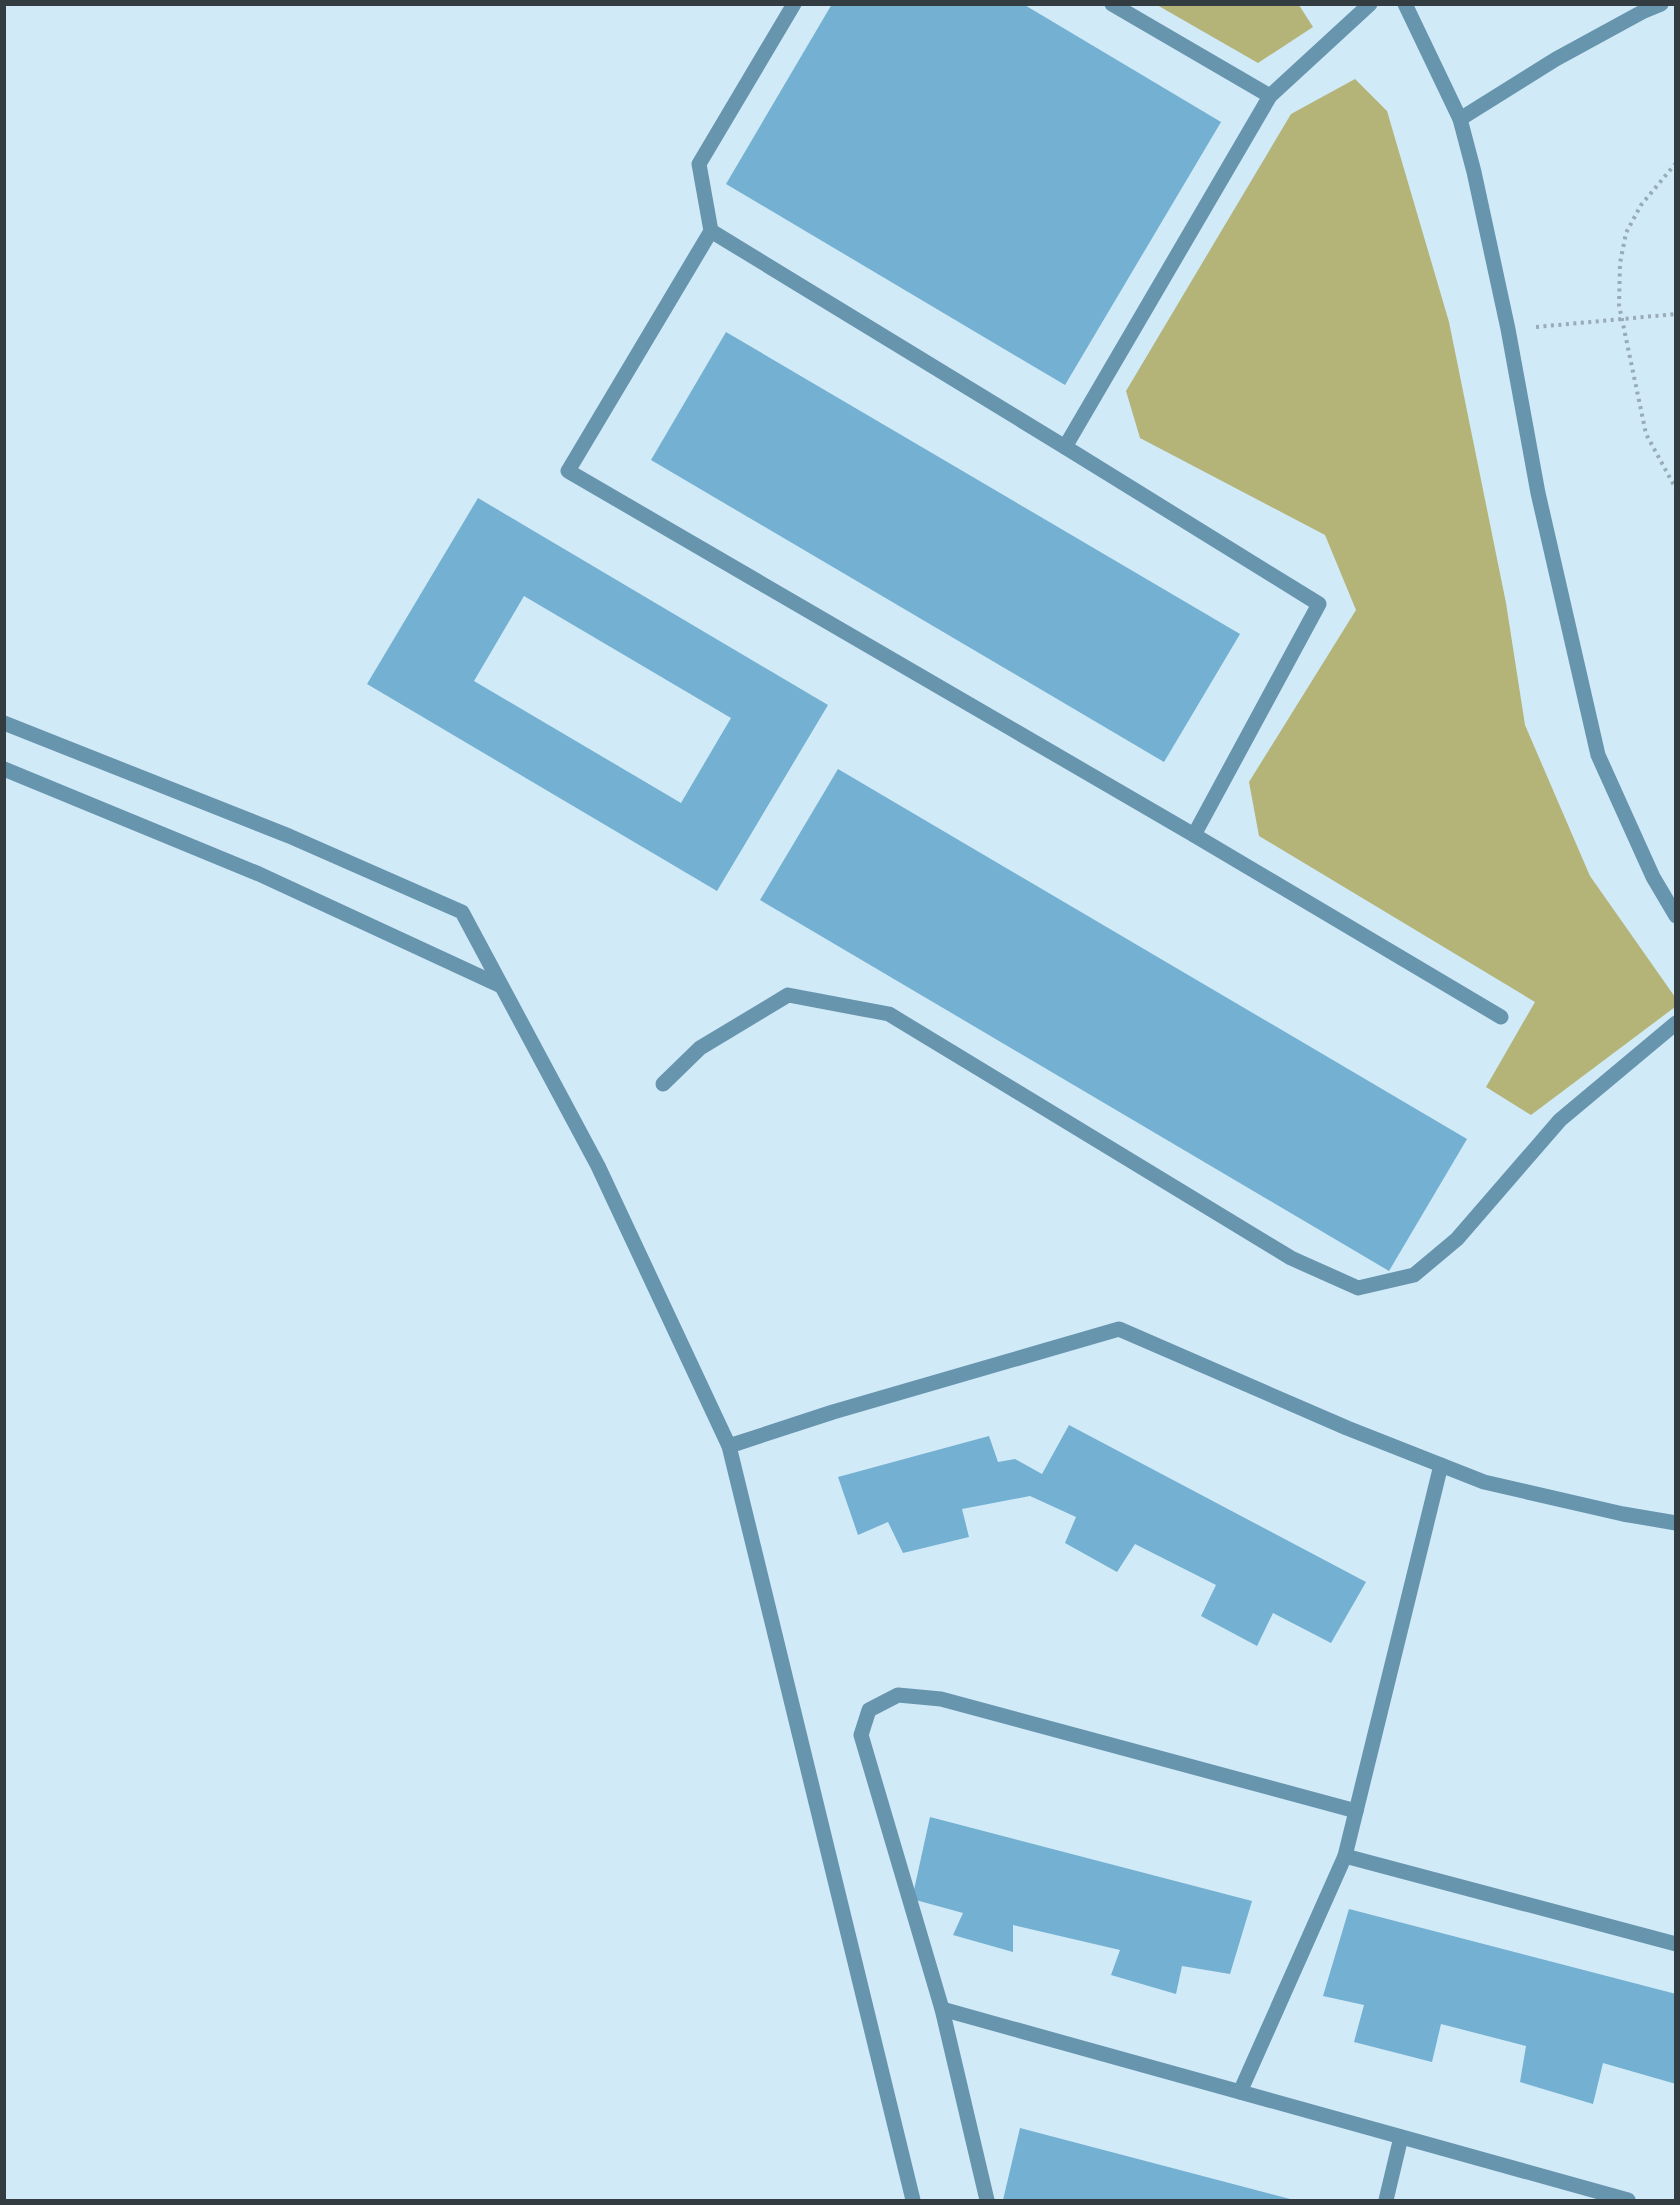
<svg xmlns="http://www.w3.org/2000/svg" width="1680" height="2205" font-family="Montserrat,sans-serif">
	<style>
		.forest { fill: #b4b478 }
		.building { fill: #73b0d1; fill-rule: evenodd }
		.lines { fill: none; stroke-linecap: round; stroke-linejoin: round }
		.path { stroke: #98abb6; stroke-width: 4; stroke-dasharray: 3 4.5; stroke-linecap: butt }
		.minor { stroke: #6795ae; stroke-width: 15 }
	</style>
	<rect width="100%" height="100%" fill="#d1eaf8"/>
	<g class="forest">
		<polygon points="1157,5 1299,5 1313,27 1258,63"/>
		<polygon points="1355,79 1387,111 1449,322 1506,603 1525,725 1590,876 1675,997 1675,1007 1531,1115 1486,1087 1535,1002 1259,836 1249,782 1356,610 1325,535 1140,438 1126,391 1291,114"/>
	</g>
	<g class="building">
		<polygon points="832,4 1023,4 1221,122 1065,385 726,184"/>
		<polygon points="726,332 1240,634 1164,762 651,460"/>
		<path d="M478,498L828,705L717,891L367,684ZM524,596L731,718L681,803L474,681Z"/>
		<polygon points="838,769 1467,1139 1389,1271 760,900"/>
		<polygon points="1069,1425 1366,1582 1331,1643 1273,1613 1257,1646 1201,1616 1216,1585 1135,1544 1117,1572 1065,1543 1076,1517 1030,1496 962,1509 969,1537 903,1553 888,1522 858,1535 838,1477 989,1436 998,1462 1015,1459 1042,1474"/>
		<polygon points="930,1817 1252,1901 1230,1974 1182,1966 1176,1994 1111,1975 1120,1950 1013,1925 1013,1952 953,1935 963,1913 912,1899"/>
		<polygon points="1349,1909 1676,1994 1676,2084 1603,2063 1593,2104 1520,2082 1526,2046 1441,2024 1432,2062 1354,2042 1364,2005 1323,1996"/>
		<polygon points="1020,2128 1294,2200 1003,2200"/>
	</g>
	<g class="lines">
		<g class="path">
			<polyline points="1676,163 1641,205 1626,233 1620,263 1619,305 1646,434 1676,489"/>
			<polyline points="1536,327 1676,314"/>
		</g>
		<g class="minor">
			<polyline points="794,4 699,164 711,231 568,471 1194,835 1319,604 1065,447 1270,96 1370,4"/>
			<polyline points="1112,4 1270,96"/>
			<polyline points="1405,4 1460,119 1474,172 1508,329 1538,493 1598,755 1653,877 1676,916"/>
			<polyline points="1460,119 1556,59 1644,11 1661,4"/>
			<polyline points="711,231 1065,447"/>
			<polyline points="4,723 289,836 462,912 598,1166 729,1446 913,2200"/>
			<polyline points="4,769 259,874 501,986"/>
			<polyline points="1194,835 1501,1017"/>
			<polyline points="663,1084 700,1048 788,995 889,1014 1291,1258 1358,1288 1414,1275 1457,1239 1560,1120 1676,1023"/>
			<polyline points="729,1446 833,1412 1119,1329 1347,1428 1484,1482 1623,1514 1676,1523"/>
			<polyline points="1345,1856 1676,1944"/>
			<polyline points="942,2009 1628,2200"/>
			<polyline points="1240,2092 1345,1856 1441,1465"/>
			<polyline points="987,2200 942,2009 861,1735 869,1710 898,1695 941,1699 1356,1811"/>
			<polyline points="1386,2200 1401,2137"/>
		</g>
	</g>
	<rect width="1680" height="2205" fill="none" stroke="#323c41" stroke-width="12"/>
</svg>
